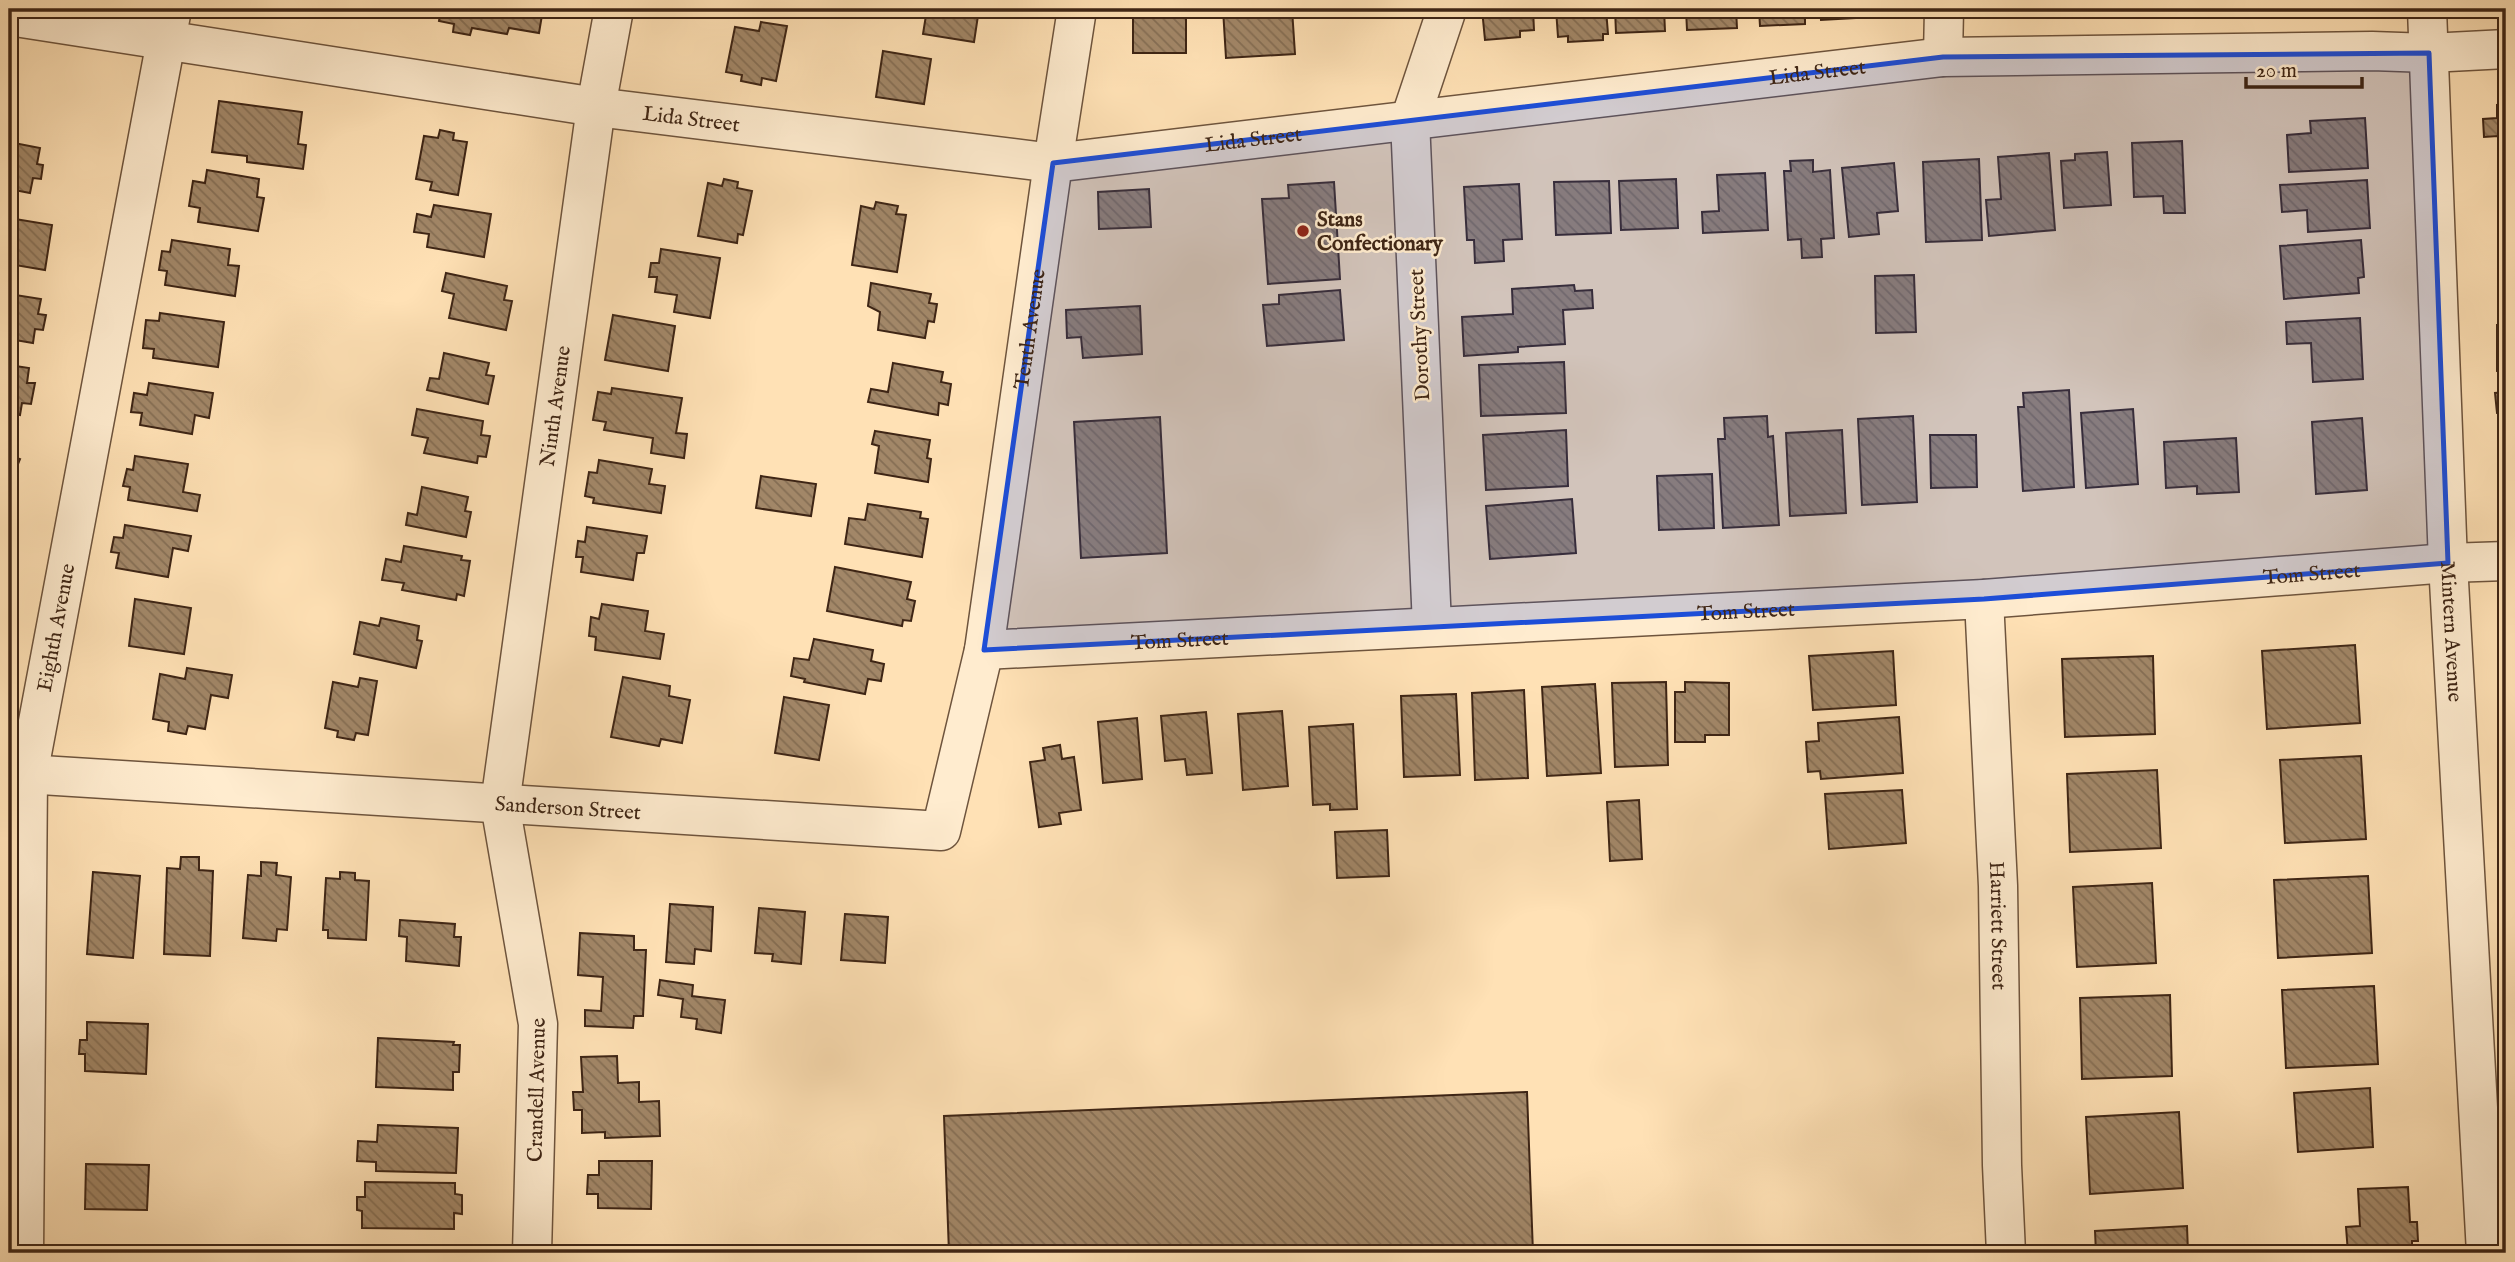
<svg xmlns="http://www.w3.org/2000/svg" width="2515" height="1262" font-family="'IM FELL English',serif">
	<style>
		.building { fill: url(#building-back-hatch); stroke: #3e2515; stroke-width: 2 }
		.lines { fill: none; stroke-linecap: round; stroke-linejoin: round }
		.minor-casing { stroke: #6e543d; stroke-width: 41 }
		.minor { stroke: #ffeccf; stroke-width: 38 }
		.marked { fill: #1d4ed8; fill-opacity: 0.2; stroke: #1d4ed8; stroke-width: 5; stroke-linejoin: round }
		.poi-dot { fill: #8f2418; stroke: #ffeccf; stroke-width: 2.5 }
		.labels { text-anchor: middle; stroke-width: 5; stroke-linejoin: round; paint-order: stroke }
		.street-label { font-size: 21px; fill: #3e2515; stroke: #ffeccf }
		.poi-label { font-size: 21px; font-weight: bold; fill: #3e2515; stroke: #ffeccf; text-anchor: start }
	</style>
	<defs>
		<pattern id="building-back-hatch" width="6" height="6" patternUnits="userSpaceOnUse" patternTransform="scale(1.75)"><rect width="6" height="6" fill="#a28768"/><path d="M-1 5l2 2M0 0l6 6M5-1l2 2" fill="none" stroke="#856e54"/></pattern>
	</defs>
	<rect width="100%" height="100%" fill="#ffe1b5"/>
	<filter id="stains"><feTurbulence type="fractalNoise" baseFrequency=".00286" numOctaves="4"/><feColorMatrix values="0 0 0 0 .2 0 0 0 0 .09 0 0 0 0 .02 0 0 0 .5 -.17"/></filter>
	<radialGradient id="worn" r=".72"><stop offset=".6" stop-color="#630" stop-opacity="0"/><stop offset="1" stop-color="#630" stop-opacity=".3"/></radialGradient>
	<g class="building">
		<polygon points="441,9 543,9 539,33 509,28 507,34 472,28 470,35 453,32 454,24 439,21"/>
		<polygon points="927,9 979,9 974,42 923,34"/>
		<rect x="1133" y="9" width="53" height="44"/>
		<polygon points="1223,9 1292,9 1295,54 1226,58"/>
		<polygon points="1482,9 1533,9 1534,30 1520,31 1520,37 1485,40"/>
		<polygon points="1556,9 1606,9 1608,34 1603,34 1603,40 1568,42 1568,36 1558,37"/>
		<polygon points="1615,9 1664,9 1665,31 1616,33"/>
		<polygon points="1686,9 1736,9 1737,28 1687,30"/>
		<polygon points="1759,9 1805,9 1805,24 1760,26"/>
		<polygon points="1820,9 1873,9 1873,17 1821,20"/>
		<polygon points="761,22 787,26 776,81 762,78 761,85 741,81 742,75 726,72 735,27 759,31"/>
		<polygon points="883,51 931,59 924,104 876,97"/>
		<polygon points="9,67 16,68 9,106"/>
		<polygon points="219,101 302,112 298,144 306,145 303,169 247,162 247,156 212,152"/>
		<polygon points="2506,104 2506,151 2498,152 2498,136 2484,137 2483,119 2497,118 2497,105"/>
		<polygon points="2365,118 2368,168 2289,172 2287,135 2311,133 2310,121"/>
		<polygon points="440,130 454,133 453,140 467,142 458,195 430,190 432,182 416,179 424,136 438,138"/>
		<polygon points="2182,141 2185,213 2164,213 2163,196 2134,197 2132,143"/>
		<polygon points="9,142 40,148 37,164 43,165 41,179 33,178 30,193 9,189"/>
		<polygon points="2107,152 2111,205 2064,208 2061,161 2075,160 2075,154"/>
		<polygon points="2049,153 2055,230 1989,236 1986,200 2001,199 1998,157"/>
		<polygon points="1979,159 1982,240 1926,242 1923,162"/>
		<polygon points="1813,160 1813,172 1830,170 1834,238 1821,239 1822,257 1802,258 1801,239 1788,240 1784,171 1791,171 1790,161"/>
		<polygon points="1894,163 1898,211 1877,213 1879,234 1849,237 1842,168"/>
		<polygon points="207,170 259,179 257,197 264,198 258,231 198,222 200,208 189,206 193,181 205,183"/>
		<polygon points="1765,173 1768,230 1703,233 1702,212 1719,211 1717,175"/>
		<polygon points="724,179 738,182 737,188 752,191 743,235 738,234 737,243 698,236 708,183 722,186"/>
		<polygon points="1676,179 1678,228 1621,230 1619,181"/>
		<polygon points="2367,180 2370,228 2308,232 2307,210 2282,212 2280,185"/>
		<polygon points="1609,181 1611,233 1556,235 1554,182"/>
		<polygon points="2500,181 2506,181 2506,232 2503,233"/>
		<polygon points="1334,182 1340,279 1268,284 1262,199 1289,198 1288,185"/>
		<polygon points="1519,184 1522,239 1503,240 1504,261 1475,263 1474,240 1467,240 1464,187"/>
		<polygon points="1149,189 1151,227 1099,229 1098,192"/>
		<polygon points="876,202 898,206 896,214 906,215 897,272 852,265 861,206 874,209"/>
		<polygon points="434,205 491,214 484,257 427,247 429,234 414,232 417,214 431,217"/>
		<polygon points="9,218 52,225 45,270 9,264"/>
		<polygon points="172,240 230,249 228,265 239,266 235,296 165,285 167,271 159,270 162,251 170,252"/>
		<polygon points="2361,240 2364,277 2358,278 2359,293 2284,299 2280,246"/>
		<polygon points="2502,247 2506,247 2506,302 2505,302"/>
		<polygon points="661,249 720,258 710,318 674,312 677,295 655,292 657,277 649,277 651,263 659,263"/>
		<polygon points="446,273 507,286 504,300 512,301 506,330 449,318 454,294 442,291"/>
		<polygon points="1914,275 1916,332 1876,333 1875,276"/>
		<polygon points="871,283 931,294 929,303 937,304 934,322 928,321 925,338 878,330 880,312 868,306"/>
		<polygon points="1574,285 1575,291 1592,290 1593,308 1563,310 1565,344 1518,347 1518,352 1464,356 1462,317 1513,314 1512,289"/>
		<polygon points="1340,290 1344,340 1267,346 1263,305 1279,304 1279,295"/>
		<polygon points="9,294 41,299 38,314 46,315 43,330 35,329 33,343 9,339"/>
		<polygon points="1140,306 1142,354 1083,358 1081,337 1067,338 1066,310"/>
		<polygon points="160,313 224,322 218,367 153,358 154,349 143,348 146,320 159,321"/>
		<polygon points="613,315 675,326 668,371 605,360"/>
		<polygon points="2360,318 2363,379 2313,382 2311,343 2287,344 2286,322"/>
		<polygon points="2497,325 2506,325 2506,370 2497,371"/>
		<polygon points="444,353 489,363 486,375 494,376 488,404 427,390 430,378 439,379"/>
		<polygon points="1564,362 1566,413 1481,416 1479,365"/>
		<polygon points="893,363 943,372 941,382 951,384 948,405 939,403 938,415 868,402 871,389 888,392"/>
		<polygon points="9,365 29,368 27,383 35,383 31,404 22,403 20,415 9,413"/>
		<polygon points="149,383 213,393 209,418 195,415 192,434 140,425 142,413 131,412 134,393 147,395"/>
		<polygon points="612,388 682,398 676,433 687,434 684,458 651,453 653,438 604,430 606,422 593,420 598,392 611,394"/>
		<polygon points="2069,390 2074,487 2023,491 2018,407 2024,407 2023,393"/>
		<polygon points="2506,392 2506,412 2497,413 2495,393"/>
		<polygon points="417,409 483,421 481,435 490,436 486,457 478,456 477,463 424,453 428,438 412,435"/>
		<polygon points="2133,409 2138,484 2086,488 2081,413"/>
		<polygon points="1767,416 1768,437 1773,436 1779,525 1723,528 1718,439 1725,439 1724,418"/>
		<polygon points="1913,416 1917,502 1862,505 1858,419"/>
		<polygon points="1160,417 1167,553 1081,558 1074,422"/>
		<polygon points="2362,418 2367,490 2316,494 2312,422"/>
		<polygon points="1566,430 1568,486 1486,490 1483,435"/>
		<polygon points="1842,430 1846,513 1790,516 1786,433"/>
		<polygon points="875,431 930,440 927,458 931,459 928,482 875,473 879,446 872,444"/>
		<polygon points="1930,435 1976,435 1977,487 1931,488"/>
		<polygon points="2236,438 2239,492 2197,494 2197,486 2166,488 2164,442"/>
		<polygon points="9,442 17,444 14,457 20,459 9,486"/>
		<polygon points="2506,445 2506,496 2503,496 2499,446"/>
		<polygon points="135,456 188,464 183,492 200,495 197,511 128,500 130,487 123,486 127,469 133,470"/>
		<polygon points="599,460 652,469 649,484 665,486 661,513 593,503 594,498 585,496 589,472 597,473"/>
		<polygon points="1712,474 1714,528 1659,530 1657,476"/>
		<polygon points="761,476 816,484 811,516 756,508"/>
		<polygon points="422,487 468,497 465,511 471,512 466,537 406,525 408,513 417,515"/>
		<polygon points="1572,499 1576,553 1490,559 1486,506"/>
		<polygon points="868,504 921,512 920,518 928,519 922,557 845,544 849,518 865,520"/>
		<polygon points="125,525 191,536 188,551 173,548 168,577 116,568 119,553 111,552 114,537 123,538"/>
		<polygon points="587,527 647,536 644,553 637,553 633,580 581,572 583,557 576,557 578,541 585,542"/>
		<polygon points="404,546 462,556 461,560 470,561 464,596 457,594 456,600 402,590 404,583 382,580 386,559 401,562"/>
		<polygon points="835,567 911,582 907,599 915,601 911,621 903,620 902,626 827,611"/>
		<polygon points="135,599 191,608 184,654 129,646"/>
		<polygon points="602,604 648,611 645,631 664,634 660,659 595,650 596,637 589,636 591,617 599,619"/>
		<polygon points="381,618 419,626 417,640 422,641 416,668 354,654 360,622 379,626"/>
		<polygon points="814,639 873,650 871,661 884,664 881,681 868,679 865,694 804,682 805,679 791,676 794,658 809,660"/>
		<polygon points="2355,645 2360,723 2267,729 2262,651"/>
		<polygon points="1893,651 1896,705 1813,710 1809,656"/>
		<polygon points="2153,656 2155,734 2065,737 2062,659"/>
		<polygon points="187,668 232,675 228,698 211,695 205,729 188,726 186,734 168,731 169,722 153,719 160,674 185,679"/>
		<polygon points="623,677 670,686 669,696 690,700 682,743 661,739 659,746 611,737"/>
		<polygon points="360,678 377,681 368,735 356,733 354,740 337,737 338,731 325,728 333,682 358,687"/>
		<polygon points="1666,682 1668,765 1615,767 1612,683"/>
		<polygon points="1685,682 1729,683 1729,735 1705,735 1705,742 1675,742 1675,692 1685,692"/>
		<polygon points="1595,684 1601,773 1547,776 1542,687"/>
		<polygon points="1524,690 1528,778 1475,780 1472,693"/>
		<polygon points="1456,694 1460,775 1404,777 1401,696"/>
		<polygon points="784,697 829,705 819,760 775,753"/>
		<polygon points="1282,711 1288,786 1243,790 1238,714"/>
		<polygon points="1206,712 1212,773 1187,775 1185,759 1165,761 1161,716"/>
		<polygon points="1899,717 1903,773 1821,779 1820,771 1808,772 1806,742 1819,741 1818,723"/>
		<polygon points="1137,718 1142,779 1103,783 1098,722"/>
		<polygon points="1353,724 1357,809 1330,810 1330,804 1313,805 1309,727"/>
		<polygon points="1060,745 1062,759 1074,757 1081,810 1059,813 1061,824 1039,827 1030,762 1045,760 1043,748"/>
		<polygon points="2361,756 2366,839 2285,843 2280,760"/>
		<polygon points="2157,770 2161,848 2070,852 2067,774"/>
		<polygon points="1902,790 1906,843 1829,849 1825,794"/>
		<polygon points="1639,800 1642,859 1610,861 1607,802"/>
		<polygon points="1387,830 1389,876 1337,878 1335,832"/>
		<polygon points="181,857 199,857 199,870 213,871 210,956 164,954 167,868 180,869"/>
		<polygon points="261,862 277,863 276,875 291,877 287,930 277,929 276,941 243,938 248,875 261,876"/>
		<polygon points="93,872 140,876 133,958 87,954"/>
		<polygon points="340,872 355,873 355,880 369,881 366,940 328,938 328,930 323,930 326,878 340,879"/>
		<polygon points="2368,876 2372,953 2278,958 2274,880"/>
		<polygon points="2152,883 2156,963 2077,967 2073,887"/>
		<polygon points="670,904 713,907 711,951 695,949 694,964 666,962"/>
		<polygon points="759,908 805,912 801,964 772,961 773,954 755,953"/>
		<polygon points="845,914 888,917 885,963 841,960"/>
		<polygon points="400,920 455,924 454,937 461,937 459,966 406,961 407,937 399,936"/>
		<polygon points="580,933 634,936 634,950 646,950 643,1016 634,1016 633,1028 585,1026 585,1010 601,1011 603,977 578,975"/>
		<polygon points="660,980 693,985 692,996 725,1000 721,1033 696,1029 697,1019 681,1017 683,999 658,995"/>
		<polygon points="2374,986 2378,1064 2286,1068 2282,990"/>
		<polygon points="2170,995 2172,1076 2082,1079 2080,998"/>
		<polygon points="87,1022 148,1024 146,1074 85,1071 85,1054 79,1054 80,1040 87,1040"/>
		<polygon points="378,1038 454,1042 453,1045 460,1045 459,1072 453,1072 453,1090 376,1087"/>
		<polygon points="617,1056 618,1083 639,1082 639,1102 659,1101 660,1136 605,1138 605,1132 582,1133 582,1110 574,1110 573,1092 583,1092 581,1057"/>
		<polygon points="2370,1088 2373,1147 2298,1152 2294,1093"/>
		<polygon points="1527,1092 1533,1253 949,1253 944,1116"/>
		<polygon points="2179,1112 2183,1188 2090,1194 2086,1117"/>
		<polygon points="378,1125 458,1128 456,1173 376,1171 376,1162 357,1161 358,1141 377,1142"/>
		<polygon points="599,1161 652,1161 651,1209 598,1208 598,1194 587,1194 588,1175 599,1175"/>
		<polygon points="86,1164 149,1165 147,1210 85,1209"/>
		<polygon points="365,1182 455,1183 455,1194 462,1195 462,1214 454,1213 454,1229 362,1228 362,1211 357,1210 357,1197 365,1197"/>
		<polygon points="2408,1187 2410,1222 2417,1222 2418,1241 2412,1241 2412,1253 2348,1253 2346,1227 2360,1226 2358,1189"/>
		<polygon points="2187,1226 2188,1253 2096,1253 2095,1231"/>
		<polygon points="599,1245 652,1246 652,1253 599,1253"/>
		<polygon points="111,1246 195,1247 195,1253 111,1253"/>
	</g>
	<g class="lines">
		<g class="minor-casing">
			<g id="minor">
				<path id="s1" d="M2427,9L2448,563L2486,1253"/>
				<path id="s2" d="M9,16L596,107L1053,163L1943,57L2372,51L2429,53L2506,49"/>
				<polyline points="1943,57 1944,9"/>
				<path id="s3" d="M1984,599L1998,886L2002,1165L2006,1253"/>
				<polyline points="1432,626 1410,120 1447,9"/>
				<path id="s4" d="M984,650L1984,599L2448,563L2506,561"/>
				<path id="s5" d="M9,773L941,831L984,650L1053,163L1077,9"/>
				<path id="s6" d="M24,1253L28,775L172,9"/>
				<path id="s7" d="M532,1253L538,1024L500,804L596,107L614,9"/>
			</g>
		</g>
		<use href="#minor" class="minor"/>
	</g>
	<path class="marked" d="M2429,53L2448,563L1984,599L984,650L1053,163L1943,57Z"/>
	<circle class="poi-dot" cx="1303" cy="231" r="7"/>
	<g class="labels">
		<g class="street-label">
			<text dy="7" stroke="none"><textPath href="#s2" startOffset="1824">Lida Street</textPath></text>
			<text dy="7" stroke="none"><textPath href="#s2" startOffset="690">Lida Street</textPath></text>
			<text dy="7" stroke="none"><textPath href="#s2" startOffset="1256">Lida Street</textPath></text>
			<text dy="7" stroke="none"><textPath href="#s5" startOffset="1444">Tenth Avenue</textPath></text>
			<text transform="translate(1419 335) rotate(-93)" y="7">Dorothy Street</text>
			<text dy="7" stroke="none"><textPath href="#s7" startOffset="854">Ninth Avenue</textPath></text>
			<text dy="7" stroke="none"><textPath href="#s4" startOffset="1330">Tom Street</textPath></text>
			<text dy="7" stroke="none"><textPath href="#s4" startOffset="763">Tom Street</textPath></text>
			<text dy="7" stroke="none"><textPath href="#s6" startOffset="628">Eighth Avenue</textPath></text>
			<text dy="7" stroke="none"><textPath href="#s1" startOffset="623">Mintern Avenue</textPath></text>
			<text dy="7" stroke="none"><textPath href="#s4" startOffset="196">Tom Street</textPath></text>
			<text dy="7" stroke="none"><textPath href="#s5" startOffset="560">Sanderson Street</textPath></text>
			<text dy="7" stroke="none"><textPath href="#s3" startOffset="327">Harriett Street</textPath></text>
			<text dy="7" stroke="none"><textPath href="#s7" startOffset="163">Crandell Avenue</textPath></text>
		</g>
		<g class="poi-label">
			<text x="1317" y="226">Stans<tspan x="1317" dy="24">Confectionary</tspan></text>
		</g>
	</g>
	<rect width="2515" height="1262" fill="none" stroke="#ffe1b5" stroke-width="35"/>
	<rect x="10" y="10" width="2494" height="1241" fill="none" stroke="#3e2515" stroke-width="3.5"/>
	<rect x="18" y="18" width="2480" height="1227" fill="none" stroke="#3e2515" stroke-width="2"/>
	<path d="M2246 77v10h116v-10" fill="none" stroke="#3e2515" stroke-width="3.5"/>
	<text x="2256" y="77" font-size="21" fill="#3e2515" stroke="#ffeccf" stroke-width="5" paint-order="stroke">20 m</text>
	<rect width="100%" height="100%" filter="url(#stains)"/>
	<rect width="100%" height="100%" fill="url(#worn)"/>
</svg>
